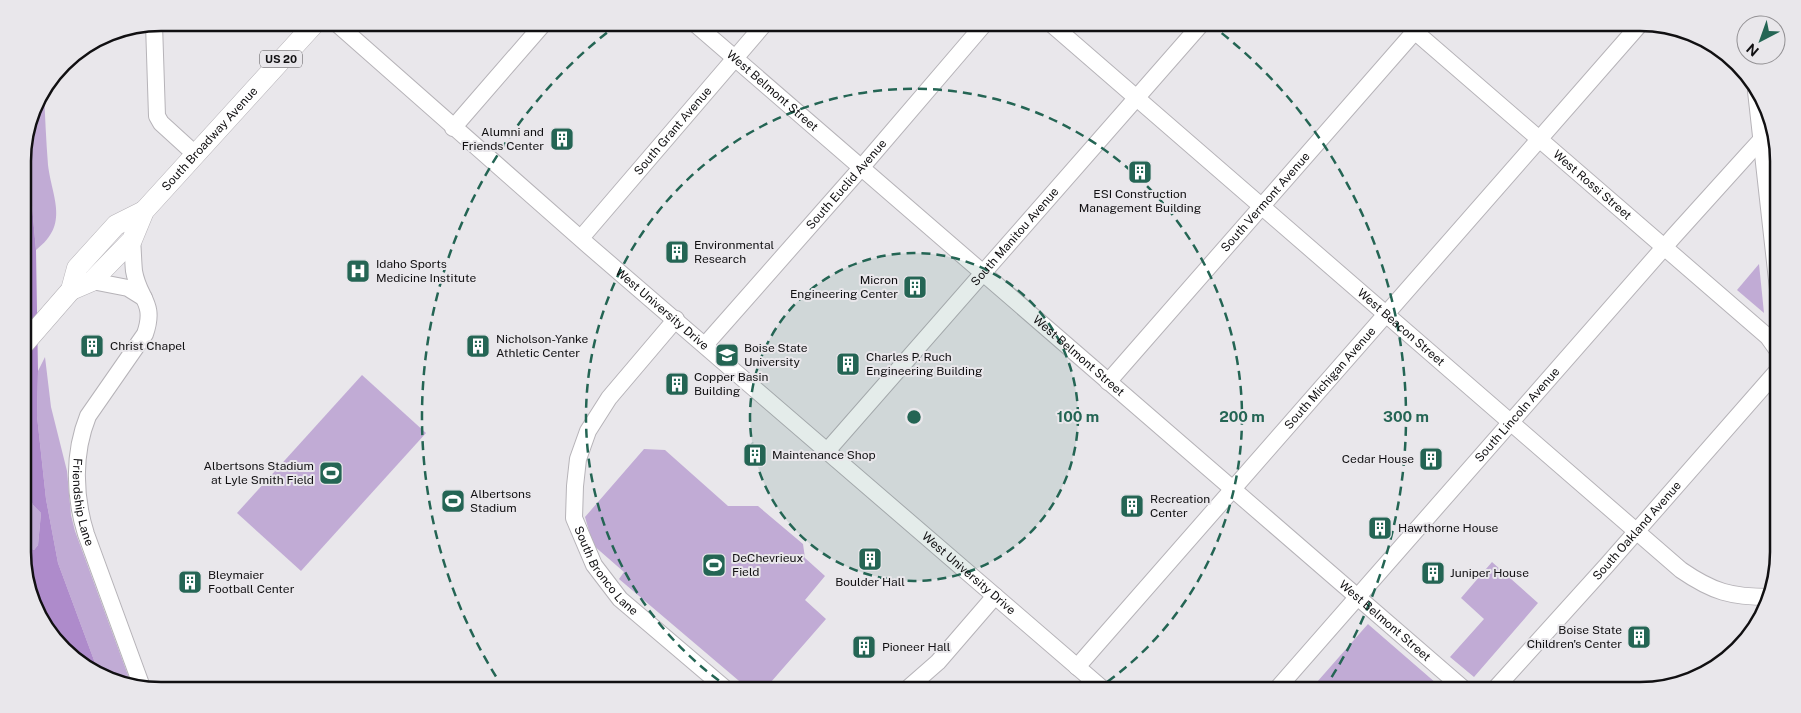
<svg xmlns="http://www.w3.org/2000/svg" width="1801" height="713" font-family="'Public Sans',sans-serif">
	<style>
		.green { fill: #c1abd5 }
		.water { fill: #ae8bcb }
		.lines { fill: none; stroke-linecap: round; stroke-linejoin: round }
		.minor-casing { stroke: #b6b3b8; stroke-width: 18 }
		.major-casing { stroke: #b6b3b8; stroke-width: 21 }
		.minor { stroke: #fff; stroke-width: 16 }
		.major { stroke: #fff; stroke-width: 20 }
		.ring { fill: none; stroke: #246554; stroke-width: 2.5; stroke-dasharray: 9 6 }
		.labels { text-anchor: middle; stroke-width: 4; stroke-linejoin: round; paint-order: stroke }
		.shield { fill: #e9e7eb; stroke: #525053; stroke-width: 1 }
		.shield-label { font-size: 11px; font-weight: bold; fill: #111012 }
		.street-label { font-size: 12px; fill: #111012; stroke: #e9e7eb }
		.poi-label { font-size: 12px; fill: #111012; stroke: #e9e7eb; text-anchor: start }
		.rim { fill: none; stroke: #111012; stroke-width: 2.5 }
		.centre { fill: #246554; stroke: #e9e7eb; stroke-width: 2.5 }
		.ring-label { font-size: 15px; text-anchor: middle; font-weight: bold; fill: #246554; stroke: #e9e7eb; stroke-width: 4; stroke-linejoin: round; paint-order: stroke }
	</style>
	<rect width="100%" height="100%" fill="#e9e7eb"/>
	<g class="green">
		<path d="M44,91C45,115 46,140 48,165C52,198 70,224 36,250L26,139L37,100Z"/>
		<polygon points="1759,264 1764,313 1737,290"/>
		<polygon points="45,357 51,407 67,471 71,515 75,531 132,686 116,683 98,671 58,563 46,499 37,416 38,371"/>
		<polygon points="362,375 426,433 301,571 237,513"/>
		<polygon points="644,449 665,450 728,506 758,506 803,544 805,558 825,576 805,600 826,619 764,690 756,690 745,686 619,579 624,572 593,545 585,517"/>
		<path d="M32,500L33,505L41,513L38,545L34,550L30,548C28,538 22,524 25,514C26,510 28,507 28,502Z"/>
		<polygon points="1492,562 1538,603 1474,677 1450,657 1484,619 1461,598"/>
		<polygon points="1368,624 1369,625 1444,690 1310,690"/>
	</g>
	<polygon class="water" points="26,139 36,250 38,371 37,416 46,499 58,563 98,671 57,643 25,578 25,525 30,548 34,550 38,545 41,513 33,505 31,500 28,502 27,510 25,513 26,507 25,505 23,152"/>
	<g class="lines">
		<g class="minor-casing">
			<g id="minor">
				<path id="s1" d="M335,22L589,246L1104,690"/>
				<path id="s2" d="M693,22L1465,690"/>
				<path id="s3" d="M1049,22L1681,570C1713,592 1731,597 1770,597"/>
				<path id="s4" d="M1404,22L1768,337L1778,351"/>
				<polyline points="154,24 157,116 161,123 195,154"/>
				<polyline points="1756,91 1778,289"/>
				<polyline points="453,128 545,22"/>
				<path id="s5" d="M581,238L766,22"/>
				<path id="s6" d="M132,240C133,250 133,261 134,271C139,300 156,302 145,334L88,416C73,453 74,496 86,534L142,687"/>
				<polyline points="92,281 128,288 144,298"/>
				<path id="s7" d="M676,319L609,398L588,431L578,459L575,486L574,518L594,565L620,599L727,690"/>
				<path id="s8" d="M705,345L861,168L986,22"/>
				<path id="s9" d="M1108,382L1423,22"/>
				<path id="s10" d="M827,451L1203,22"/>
				<path id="s11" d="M1077,667L1641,23"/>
				<polyline points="906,690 938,662 995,596"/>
				<path id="s12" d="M1276,690L1674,236L1749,153L1761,140L1776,139"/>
				<path id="s13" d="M1494,690L1607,565L1778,370"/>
			</g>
		</g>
		<g class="major-casing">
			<g id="major">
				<path id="s14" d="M71,290L92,281L132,240L144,211L316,22"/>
				<polyline points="24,344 71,290 77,268 116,225 144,211"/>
			</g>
		</g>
		<use href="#minor" class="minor"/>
		<use href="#major" class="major"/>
	</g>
	<circle cx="914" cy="417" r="164" fill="#246554" fill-opacity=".12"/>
	<g class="ring">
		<circle cx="914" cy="417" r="164"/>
		<path d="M731 689A328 328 0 1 1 1097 689"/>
		<path d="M504 689A492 492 0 0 1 618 24M1210 24A492 492 0 0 1 1324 689"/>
	</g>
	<defs>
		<g id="building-square" transform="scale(1.25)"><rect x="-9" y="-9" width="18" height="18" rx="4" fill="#246554" stroke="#e9e7eb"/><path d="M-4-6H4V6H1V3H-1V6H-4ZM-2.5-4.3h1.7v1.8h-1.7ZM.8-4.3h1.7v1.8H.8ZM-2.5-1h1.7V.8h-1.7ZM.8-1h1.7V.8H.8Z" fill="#fff"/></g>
		<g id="hospital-square" transform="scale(1.25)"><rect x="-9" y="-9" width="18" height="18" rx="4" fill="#246554" stroke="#e9e7eb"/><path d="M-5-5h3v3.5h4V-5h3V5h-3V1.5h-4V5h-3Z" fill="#fff"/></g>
		<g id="university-square" transform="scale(1.25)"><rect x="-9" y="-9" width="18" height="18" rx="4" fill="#246554" stroke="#e9e7eb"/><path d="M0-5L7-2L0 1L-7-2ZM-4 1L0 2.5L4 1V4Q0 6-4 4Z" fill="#fff"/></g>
		<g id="stadium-square" transform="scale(1.25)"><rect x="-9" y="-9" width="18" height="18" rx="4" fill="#246554" stroke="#e9e7eb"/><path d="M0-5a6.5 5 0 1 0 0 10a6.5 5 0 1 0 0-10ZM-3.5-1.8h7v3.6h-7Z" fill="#fff"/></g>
	</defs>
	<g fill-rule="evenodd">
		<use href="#building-square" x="562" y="139"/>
		<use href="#building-square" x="1140" y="172"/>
		<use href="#building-square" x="677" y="252"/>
		<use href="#hospital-square" x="358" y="271"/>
		<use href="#building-square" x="915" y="287"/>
		<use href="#building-square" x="92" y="346"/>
		<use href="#building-square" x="478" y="346"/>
		<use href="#university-square" x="727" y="355"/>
		<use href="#building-square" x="848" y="364"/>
		<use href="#building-square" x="677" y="384"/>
		<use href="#building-square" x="755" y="455"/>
		<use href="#building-square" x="1431" y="459"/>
		<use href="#stadium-square" x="331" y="473"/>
		<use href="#stadium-square" x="453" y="501"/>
		<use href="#building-square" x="1132" y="506"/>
		<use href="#building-square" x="1380" y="528"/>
		<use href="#building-square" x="870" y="559"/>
		<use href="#stadium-square" x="714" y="565"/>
		<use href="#building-square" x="1433" y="573"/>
		<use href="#building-square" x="190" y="582"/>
		<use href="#building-square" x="1639" y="637"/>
		<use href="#building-square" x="864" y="647"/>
	</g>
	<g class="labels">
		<rect class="shield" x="260" y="50.5" width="42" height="17" rx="4"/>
		<g class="shield-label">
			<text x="281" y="63">US 20</text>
		</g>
		<g class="street-label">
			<text dy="4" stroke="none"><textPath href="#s2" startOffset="105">West Belmont Street</textPath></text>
			<text dy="4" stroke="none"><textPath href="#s5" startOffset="141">South Grant Avenue</textPath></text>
			<text dy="4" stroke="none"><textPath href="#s14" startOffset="209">South Broadway Avenue</textPath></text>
			<text dy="4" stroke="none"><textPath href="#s8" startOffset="214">South Euclid Avenue</textPath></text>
			<text dy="4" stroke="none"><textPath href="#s4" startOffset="249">West Rossi Street</textPath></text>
			<text dy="4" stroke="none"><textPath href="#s9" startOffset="239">South Vermont Avenue</textPath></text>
			<text dy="4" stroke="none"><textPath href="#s10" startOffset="285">South Manitou Avenue</textPath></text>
			<text dy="4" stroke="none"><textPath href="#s1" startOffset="435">West University Drive</textPath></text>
			<text dy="4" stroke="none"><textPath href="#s3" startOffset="466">West Beacon Street</textPath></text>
			<text dy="4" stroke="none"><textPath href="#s2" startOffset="510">West Belmont Street</textPath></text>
			<text dy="4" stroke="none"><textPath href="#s11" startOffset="384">South Michigan Avenue</textPath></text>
			<text dy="4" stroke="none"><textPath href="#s12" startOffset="366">South Lincoln Avenue</textPath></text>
			<text dy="4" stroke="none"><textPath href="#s6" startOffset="285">Friendship Lane</textPath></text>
			<text dy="4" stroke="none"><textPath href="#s13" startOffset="214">South Oakland Avenue</textPath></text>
			<text dy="4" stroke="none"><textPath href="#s7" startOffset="294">South Bronco Lane</textPath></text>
			<text dy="4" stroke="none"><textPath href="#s1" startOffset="840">West University Drive</textPath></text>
			<text dy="4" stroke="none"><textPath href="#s2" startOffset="915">West Belmont Street</textPath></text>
		</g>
		<g class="poi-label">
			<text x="544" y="136" text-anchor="end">Alumni and<tspan x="544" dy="14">Friends Center</tspan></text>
			<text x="1140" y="198" text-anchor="middle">ESI Construction<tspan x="1140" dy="14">Management Building</tspan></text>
			<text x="694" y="249">Environmental<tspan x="694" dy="14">Research</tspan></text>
			<text x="376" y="268">Idaho Sports<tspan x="376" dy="14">Medicine Institute</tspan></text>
			<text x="898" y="284" text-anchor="end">Micron<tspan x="898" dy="14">Engineering Center</tspan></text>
			<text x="496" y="343">Nicholson-Yanke<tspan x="496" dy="14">Athletic Center</tspan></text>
			<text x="110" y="350">Christ Chapel</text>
			<text x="744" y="352">Boise State<tspan x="744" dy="14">University</tspan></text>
			<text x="866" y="361">Charles P. Ruch<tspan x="866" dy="14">Engineering Building</tspan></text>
			<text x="694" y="381">Copper Basin<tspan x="694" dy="14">Building</tspan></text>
			<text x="772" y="459">Maintenance Shop</text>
			<text x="1414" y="463" text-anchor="end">Cedar House</text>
			<text x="314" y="470" text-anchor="end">Albertsons Stadium<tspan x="314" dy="14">at Lyle Smith Field</tspan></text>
			<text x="470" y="498">Albertsons<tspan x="470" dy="14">Stadium</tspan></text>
			<text x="1150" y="503">Recreation<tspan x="1150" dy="14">Center</tspan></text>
			<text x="1398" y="532">Hawthorne House</text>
			<text x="732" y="562">DeChevrieux<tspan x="732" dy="14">Field</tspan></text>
			<text x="1450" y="577">Juniper House</text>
			<text x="208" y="579">Bleymaier<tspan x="208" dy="14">Football Center</tspan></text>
			<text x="870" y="586" text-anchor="middle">Boulder Hall</text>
			<text x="1622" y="634" text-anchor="end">Boise State<tspan x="1622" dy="14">Children's Center</tspan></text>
			<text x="882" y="651">Pioneer Hall</text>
		</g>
	</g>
	<path d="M0 0H1801V713H0ZM161 31H1640A130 130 0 0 1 1770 161V552A130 130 0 0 1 1640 682H161A130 130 0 0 1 31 552V161A130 130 0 0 1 161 31Z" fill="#e9e7eb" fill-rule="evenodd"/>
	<path class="rim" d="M161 31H1640A130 130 0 0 1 1770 161V552A130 130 0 0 1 1640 682H161A130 130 0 0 1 31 552V161A130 130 0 0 1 161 31Z"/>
	<circle cx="914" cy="417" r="8" class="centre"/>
	<g class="ring-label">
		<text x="1078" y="422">100 m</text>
		<text x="1242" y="422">200 m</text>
		<text x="1406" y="422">300 m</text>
	</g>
	<g transform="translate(1761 40) rotate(221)"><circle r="24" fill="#e9e7eb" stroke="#939194"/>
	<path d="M0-4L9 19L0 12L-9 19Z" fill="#246554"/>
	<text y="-8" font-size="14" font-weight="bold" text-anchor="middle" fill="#111012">N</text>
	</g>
</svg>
